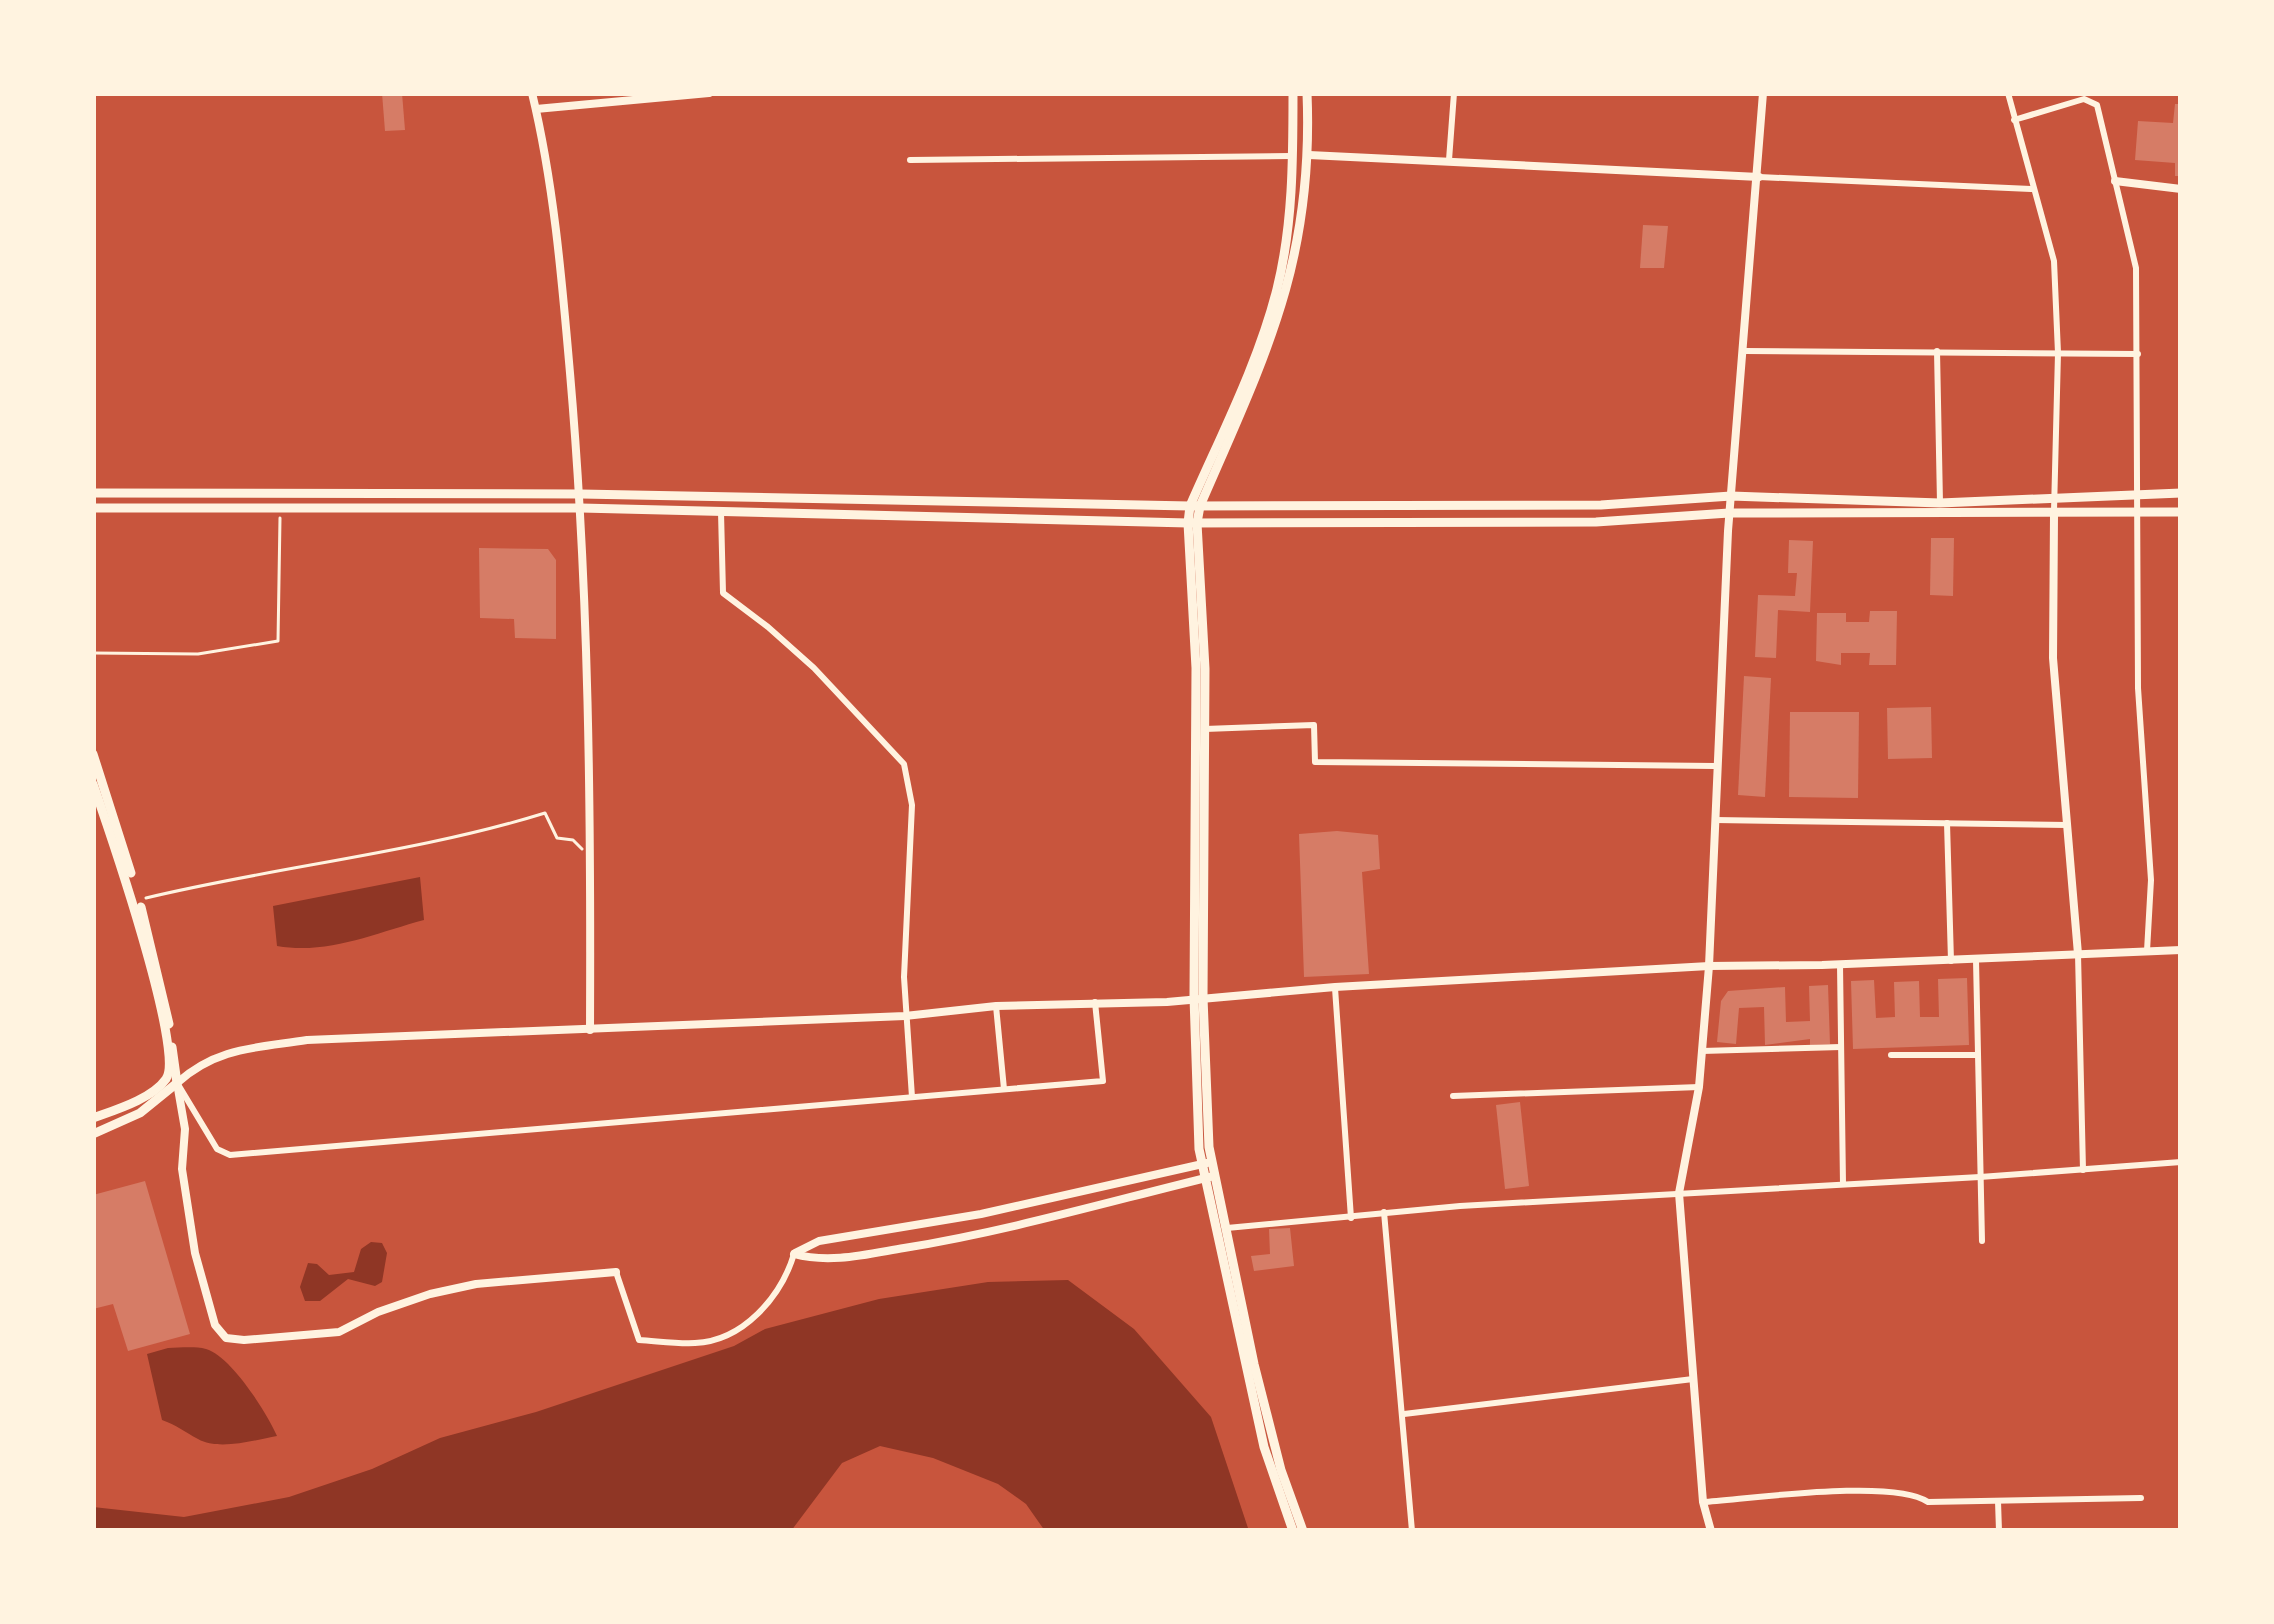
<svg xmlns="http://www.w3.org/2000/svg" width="2274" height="1624" font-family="'PT Sans',sans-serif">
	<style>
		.water { fill: #8f3625 }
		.building { fill: #d67c66 }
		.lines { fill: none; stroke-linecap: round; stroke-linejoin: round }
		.path { stroke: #fff3e0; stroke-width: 3 }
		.minor { stroke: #fff3e0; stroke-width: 6 }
		.tertiary { stroke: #fff3e0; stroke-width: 8 }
		.secondary { stroke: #fff3e0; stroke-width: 9 }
	</style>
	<rect width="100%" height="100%" fill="#c8553d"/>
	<g class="water">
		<path d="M420,877L424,920C375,933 328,955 277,946L273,906Z"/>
		<polygon points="371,1242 382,1243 387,1253 382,1282 375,1286 348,1279 320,1301 305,1301 300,1287 308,1263 317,1264 329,1275 354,1272 361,1249"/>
		<polygon points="1068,1280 1134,1329 1211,1417 1249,1531 1045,1531 1026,1504 998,1484 933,1458 880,1446 842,1463 791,1531 93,1531 93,1507 184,1517 289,1497 372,1469 440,1438 536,1412 734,1346 765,1329 879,1299 988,1282"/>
		<path d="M168,1348C179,1348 194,1346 206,1349C231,1356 267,1413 277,1436C254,1440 219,1451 198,1439C185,1432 176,1425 162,1420L147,1354Z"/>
	</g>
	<g class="building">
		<polygon points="382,93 402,93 405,130 385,131"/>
		<polygon points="2175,104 2181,104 2181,176 2175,176 2175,163 2135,160 2138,121 2173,123"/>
		<polygon points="1643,225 1668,226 1664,268 1640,268"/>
		<polygon points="1931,538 1954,538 1953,596 1930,595"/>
		<polygon points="1789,540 1813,541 1810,612 1778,610 1776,658 1755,657 1758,595 1795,596 1797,573 1788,573"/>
		<polygon points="479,548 548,549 556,560 556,639 515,638 514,619 480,618"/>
		<polygon points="1870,611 1897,611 1896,665 1869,665 1870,653 1841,653 1841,665 1816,661 1817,613 1846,613 1846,622 1869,622"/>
		<polygon points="1744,676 1771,678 1765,797 1738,795"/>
		<polygon points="1931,707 1932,758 1888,759 1887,708"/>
		<polygon points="1790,712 1859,712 1858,798 1789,797"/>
		<polygon points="1337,831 1378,835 1380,869 1362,872 1369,974 1304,977 1299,834"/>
		<polygon points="1967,978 1969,1045 1853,1049 1851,981 1874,980 1876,1018 1895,1017 1894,982 1919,981 1920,1017 1939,1017 1938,979"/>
		<polygon points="1828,985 1830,1044 1810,1045 1810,1039 1765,1045 1764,1007 1739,1008 1736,1044 1717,1042 1721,1001 1728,991 1785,987 1786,1022 1810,1021 1809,986"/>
		<polygon points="1520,1102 1529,1186 1505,1189 1496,1105"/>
		<polygon points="145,1181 190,1334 128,1351 113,1304 93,1309 93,1195"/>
		<polygon points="1290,1228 1294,1266 1254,1271 1251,1256 1270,1254 1269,1229"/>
	</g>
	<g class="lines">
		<g class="path">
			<polyline points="93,653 198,654 278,641 280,518"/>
			<path d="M146,898C279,866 416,853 545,813L557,838L573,840L582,849"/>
		</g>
		<g class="minor">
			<polyline points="2008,93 2054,261 2058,353 2054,511"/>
			<polyline points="2014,120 2084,99 2097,105 2136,268 2138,688 2151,880 2147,951"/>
			<polyline points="910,160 1291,156"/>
			<polyline points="1449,160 1454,93"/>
			<polyline points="1759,177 2031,189"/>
			<polyline points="1745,351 2138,354"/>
			<polyline points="1937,351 1940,503"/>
			<polyline points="721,512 723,593 768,627 814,668 904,764 912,805 904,977 912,1097"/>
			<polyline points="1205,729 1314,725 1315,762 1715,766"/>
			<polyline points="1715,820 2067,825"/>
			<polyline points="1947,823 1951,961"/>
			<polyline points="2078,954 2083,1170"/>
			<polyline points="1976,960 1982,1241"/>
			<polyline points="1840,965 1843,1184"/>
			<polyline points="1335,988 1351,1218"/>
			<polyline points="996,1006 1004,1089"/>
			<polyline points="1702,1051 1841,1047"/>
			<polyline points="1891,1055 1978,1055"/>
			<polyline points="179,1086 217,1149 230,1155 1103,1081 1095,1002"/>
			<polyline points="1453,1096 1699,1087"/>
			<polyline points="1384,1212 1412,1531"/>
			<polyline points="1227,1228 1460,1206 1980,1177 2181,1162"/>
			<path d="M616,1272L639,1340C657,1341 677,1344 695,1343C743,1341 781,1297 794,1254"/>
			<polyline points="1404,1414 1693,1379"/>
			<polyline points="1998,1501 1999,1531"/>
			<path d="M1703,1502C1749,1499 1894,1478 1928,1502L2141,1498"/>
		</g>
		<g class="tertiary">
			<path d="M532,93C554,184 562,281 570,373C589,592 591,811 590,1030"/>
			<polyline points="536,109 709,93"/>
			<polyline points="1309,155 1759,177"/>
			<polyline points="2115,181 2181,189"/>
			<polyline points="2054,515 2053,658 2078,954"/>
			<polyline points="795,1253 819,1241 981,1214 1207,1163"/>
			<path d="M794,1254C830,1264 868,1254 904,1248C1009,1231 1111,1201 1214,1176"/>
			<path d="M616,1272L476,1284L430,1294L378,1312L339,1332L244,1340L226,1338L215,1325L195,1253L182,1169L185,1129L177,1083C217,1047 256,1048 307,1040L905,1016L996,1006L1167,1002L1335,987L1709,966L1822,965L2181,950"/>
			<polyline points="1711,1531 1703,1502 1679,1193 1699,1087 1709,966 1728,531 1763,93"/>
		</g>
		<g class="secondary">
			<path d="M1293,93C1293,158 1293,225 1277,289C1258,364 1221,435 1190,506L1188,523L1196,668L1194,997L1199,1149L1264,1447L1293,1531"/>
			<polyline points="93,493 581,494 1190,506 1601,505 1731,496 1940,503 2181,493"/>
			<polyline points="93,508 581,508 1188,523 1596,522 1729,513 2181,512"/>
			<polyline points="93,754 131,873"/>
			<path d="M93,784C107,824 186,1052 166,1079C152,1099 115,1110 93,1118"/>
			<polyline points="141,907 169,1024"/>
			<polyline points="172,1047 177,1083"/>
			<polyline points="93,1134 140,1113 177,1083"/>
			<path d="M1303,1531L1281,1470L1254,1364L1209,1147L1203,998L1205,669L1197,523L1200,506C1265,356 1314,262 1307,93"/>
		</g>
	</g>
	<rect width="2274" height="1624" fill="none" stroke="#fff3e0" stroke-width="192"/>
</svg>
